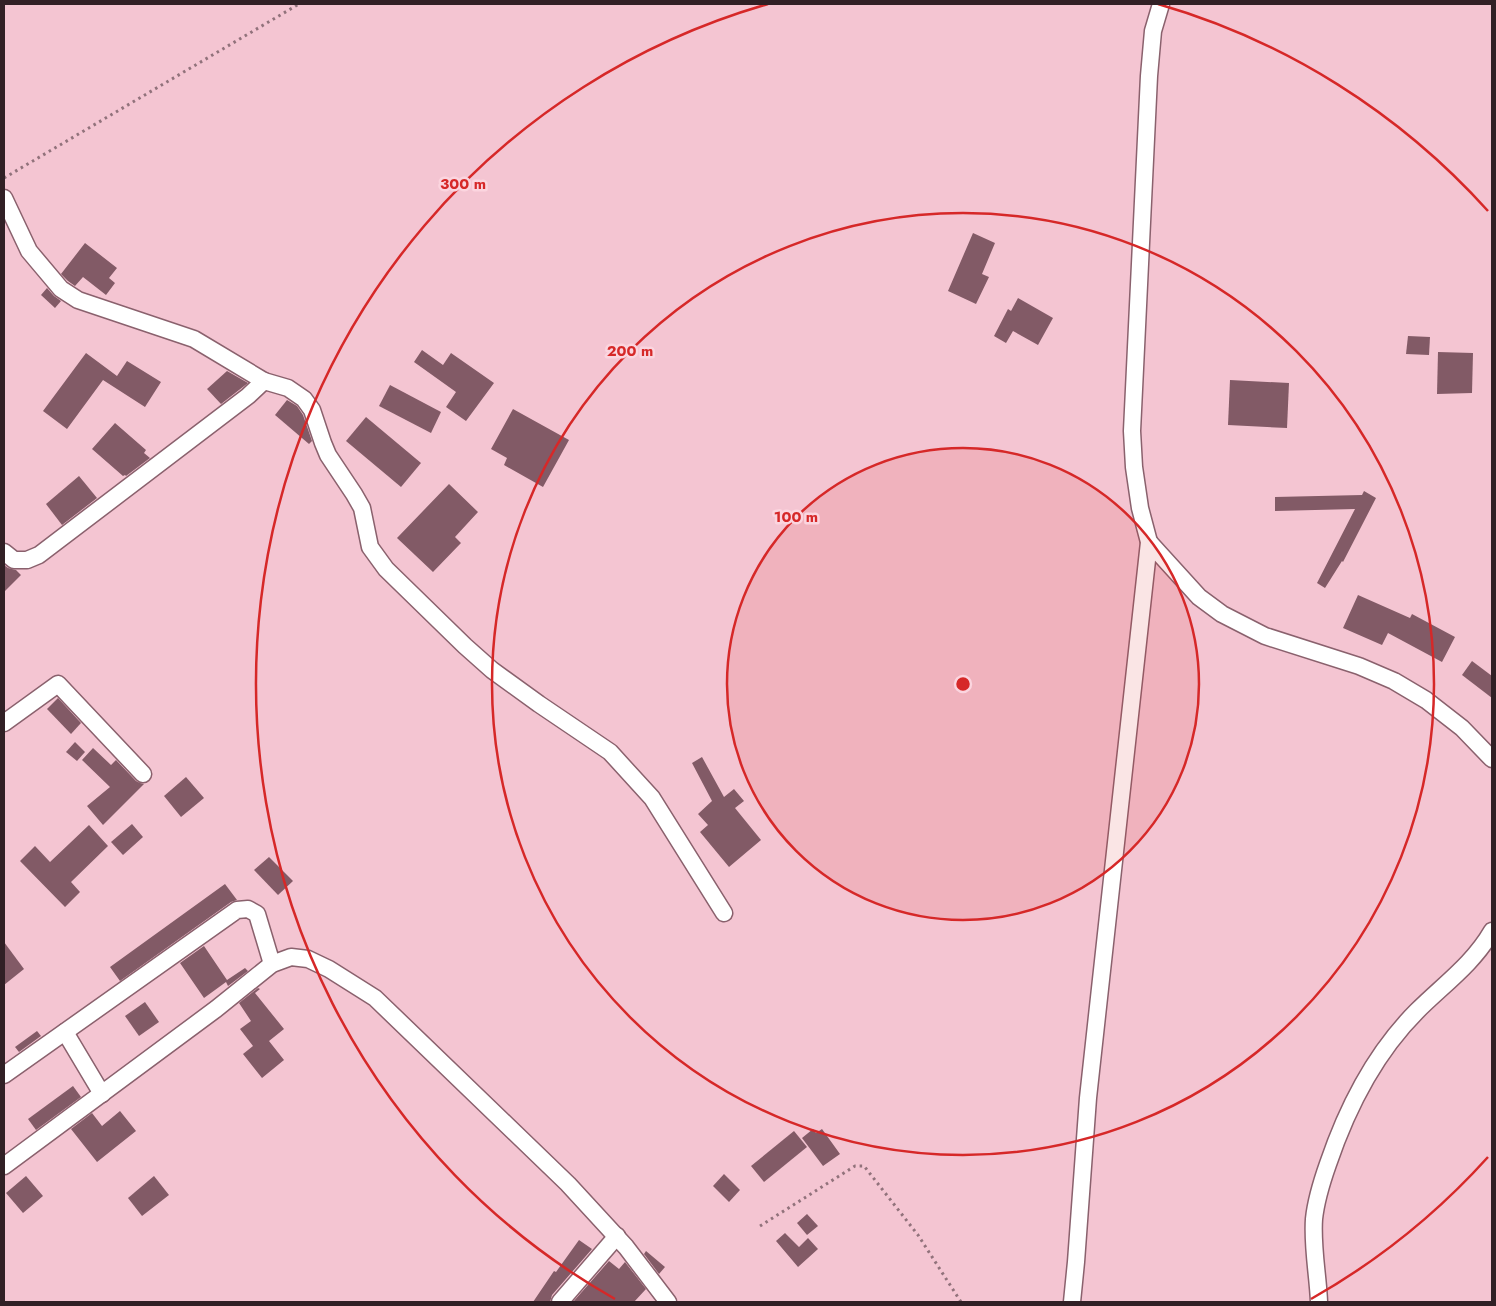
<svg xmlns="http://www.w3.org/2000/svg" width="1496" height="1306" font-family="Jost,sans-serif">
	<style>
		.building { fill: #825a66 }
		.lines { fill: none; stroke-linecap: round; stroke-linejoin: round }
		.street-casing { stroke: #8a616d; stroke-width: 19 }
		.path { stroke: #91727b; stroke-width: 3; stroke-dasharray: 2.5 4; stroke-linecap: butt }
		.street { stroke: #fff; stroke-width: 16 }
		.ring { fill: none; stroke: #d62828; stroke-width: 2.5 }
		.centre { fill: #d62828; stroke: #fbd5df; stroke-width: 2.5 }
		.ring-label { font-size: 15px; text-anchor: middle; font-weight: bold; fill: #d62828; stroke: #fbd5df; stroke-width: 5; stroke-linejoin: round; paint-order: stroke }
	</style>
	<rect width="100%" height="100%" fill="#f4c5d2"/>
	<g class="building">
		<polygon points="973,233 995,243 982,274 989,277 976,304 948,291"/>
		<polygon points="85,243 117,268 109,278 115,283 106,295 83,277 75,286 68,281 61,274"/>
		<polygon points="47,288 54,296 61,301 55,308 41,295"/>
		<polygon points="1018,298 1053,318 1038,345 1013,331 1006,343 994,336 1008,309 1011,311"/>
		<polygon points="1408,336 1430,337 1429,355 1406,354"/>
		<polygon points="422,350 443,365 451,353 494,383 466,421 446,407 456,392 414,362"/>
		<polygon points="1438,352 1473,353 1472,393 1437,394"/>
		<polygon points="86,353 117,376 127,361 161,382 145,407 103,380 67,429 43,411"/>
		<polygon points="227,371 248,383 221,404 207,389"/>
		<polygon points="1230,380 1289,383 1287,428 1228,425"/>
		<polygon points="390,385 441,412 431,433 379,406"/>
		<polygon points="287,400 297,406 303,415 312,441 309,444 275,415"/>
		<polygon points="513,409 569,440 543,487 504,465 507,458 491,449"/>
		<polygon points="366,417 421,463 401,487 346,441"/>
		<polygon points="115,423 146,450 144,453 150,458 126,476 125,475 123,476 92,449"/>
		<polygon points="79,476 97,498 62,525 46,504"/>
		<polygon points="449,484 478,512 455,537 461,543 433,572 397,538"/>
		<polygon points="1364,491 1376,498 1343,562 1342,561 1325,588 1317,583 1355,509 1275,511 1275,497 1362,495"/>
		<polygon points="4,565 8,568 16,570 21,575 4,592"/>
		<polygon points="1358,595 1410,618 1412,614 1455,637 1442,662 1388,633 1382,645 1343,628"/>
		<polygon points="1472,661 1492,676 1492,698 1462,675"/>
		<polygon points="58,698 81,723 71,734 47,709"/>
		<polygon points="75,742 85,752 77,761 66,752"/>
		<polygon points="93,748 111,765 116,760 136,781 140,783 144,784 103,825 87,806 110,787 82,760"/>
		<polygon points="702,757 724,797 734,789 744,801 735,808 761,840 729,867 700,832 708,825 698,814 712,801 692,763"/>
		<polygon points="186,777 204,798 181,817 164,796"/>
		<polygon points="132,824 143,837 123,855 111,842"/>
		<polygon points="89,825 108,846 71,882 80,892 65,907 20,861 35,846 50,862"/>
		<polygon points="269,857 293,881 278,895 254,870"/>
		<polygon points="225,884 237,900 231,902 120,981 110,967"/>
		<polygon points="4,942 24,969 4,985"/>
		<polygon points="204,946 227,980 245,968 248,971 228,986 226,982 204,998 180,963"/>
		<polygon points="258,988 260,989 255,993 284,1029 269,1041 284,1060 262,1078 243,1054 253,1046 240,1029 251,1021 239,1003"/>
		<polygon points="145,1002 159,1022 139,1036 125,1016"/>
		<polygon points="37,1031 41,1036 19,1052 15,1047"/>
		<polygon points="73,1086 81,1097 36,1130 28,1119"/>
		<polygon points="120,1111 136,1131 97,1162 71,1129 92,1113 102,1126"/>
		<polygon points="813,1129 816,1133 822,1129 840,1154 823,1166 802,1138"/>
		<polygon points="794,1131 807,1147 764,1182 751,1166"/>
		<polygon points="724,1174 740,1190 729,1202 713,1186"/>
		<polygon points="26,1176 43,1196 23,1213 6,1193"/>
		<polygon points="154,1176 169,1195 142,1216 128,1198"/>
		<polygon points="807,1214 818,1226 807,1235 797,1223"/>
		<polygon points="785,1233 799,1247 808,1238 818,1249 798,1267 776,1241"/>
		<polygon points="579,1240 592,1249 552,1295 550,1302 533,1302 554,1271 556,1272"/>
		<polygon points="646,1251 665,1267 659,1274 644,1254"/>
		<polygon points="609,1261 619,1269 625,1262 646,1289 634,1302 573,1302"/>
	</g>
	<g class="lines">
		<g class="street-casing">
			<g id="street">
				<polyline points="4,198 29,251 61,289 78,300 194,339 264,381"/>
				<polyline points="1149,542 1199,597 1222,614 1265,636 1359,666 1394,681 1426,700 1462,728 1492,759"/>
				<polyline points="4,552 14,560 27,560 39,555 248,396 264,381 288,388 304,399 312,410 323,443 328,455 354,494 362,508 370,547 386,569 465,646 492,670 539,704 610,752 652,798 724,913"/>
				<polyline points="4,723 58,684 143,774"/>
				<polyline points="65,1032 102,1094"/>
				<polyline points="4,1075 237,910 248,909 257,914 272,964"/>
				<polyline points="4,1166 216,1009 272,964 291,957 308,959 329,969 375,998 568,1184 626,1247 668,1302"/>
				<polyline points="560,1302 617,1236"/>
				<polyline points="1072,1302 1076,1262 1088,1098 1149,542 1140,508 1134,467 1132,431 1149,76 1153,31 1161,4"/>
				<path d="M1319,1302C1318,1275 1312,1247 1314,1219C1316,1200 1322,1181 1328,1164C1347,1108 1375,1053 1417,1011C1443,985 1473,964 1492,931"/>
			</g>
		</g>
		<g class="path">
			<polyline points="4,178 299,4"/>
			<polyline points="760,1226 855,1166 864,1166 918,1235 961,1302"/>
		</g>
		<use href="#street" class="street"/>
	</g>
	<circle cx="963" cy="684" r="236" fill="#d62828" fill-opacity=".12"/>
	<g class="ring">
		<circle cx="963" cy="684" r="236"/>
		<circle cx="963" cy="684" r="471"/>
		<path d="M1488 1157A707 707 0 0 1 1311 1299M615 1299A707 707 0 0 1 768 4M1158 4A707 707 0 0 1 1488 211"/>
	</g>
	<circle cx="963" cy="684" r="8" class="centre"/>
	<g class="ring-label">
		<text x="463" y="189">300 m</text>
		<text x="630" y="356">200 m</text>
		<text x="796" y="522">100 m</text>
	</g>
	<rect width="1496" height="1306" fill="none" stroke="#312025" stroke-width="10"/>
</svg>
